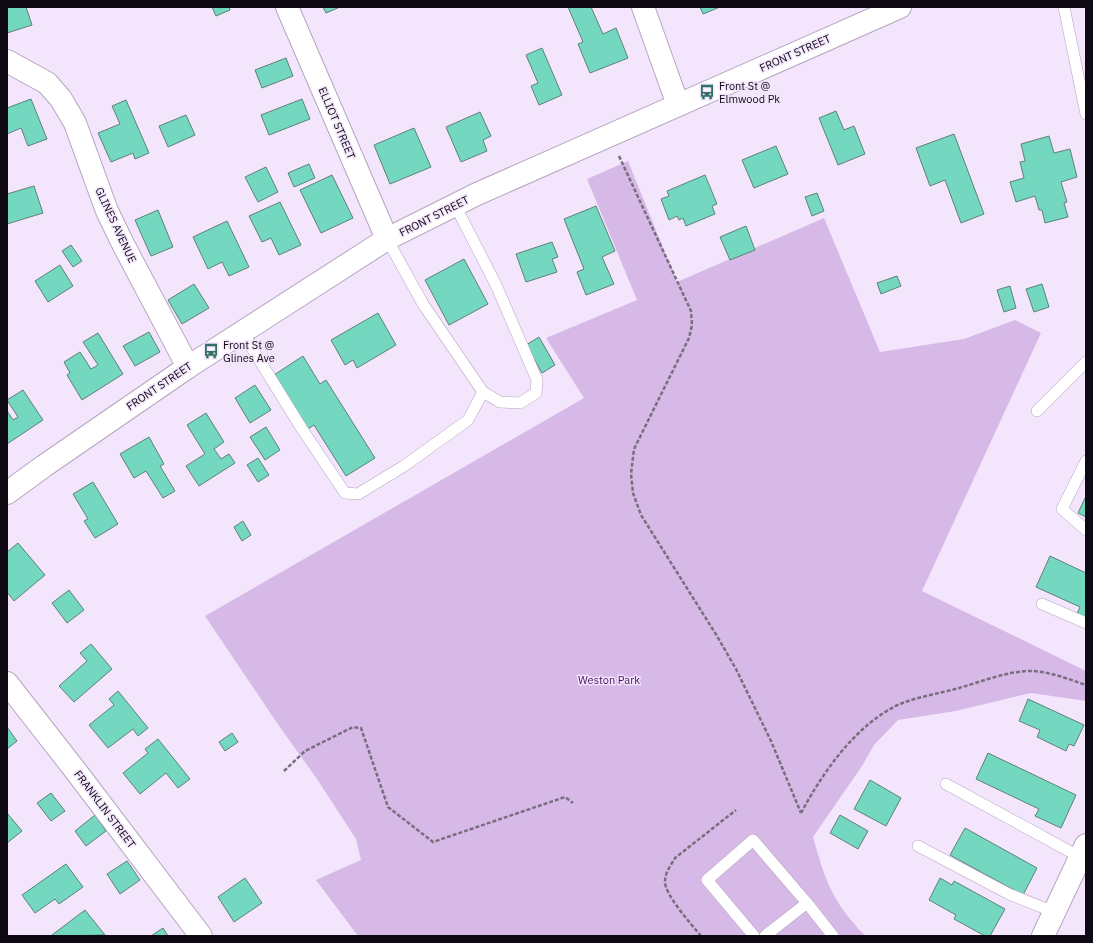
<svg xmlns="http://www.w3.org/2000/svg" width="1093" height="943" font-family="'IBM Plex Sans',sans-serif">
	<style>
		.green { fill: #d7b9e8 }
		.building { fill: #74d7bf; stroke: #5e8177 }
		.lines { fill: none; stroke-linecap: round; stroke-linejoin: round }
		.service-casing { stroke: #b6a5c0; stroke-width: 12 }
		.minor-casing { stroke: #b6a5c0; stroke-width: 24 }
		.tertiary-casing { stroke: #b6a5c0; stroke-width: 24 }
		.primary-casing { stroke: #b6a5c0; stroke-width: 24 }
		.path { stroke: #786f7e; stroke-width: 2.5; stroke-dasharray: 4 2; stroke-linecap: butt }
		.service { stroke: #fff; stroke-width: 11 }
		.minor { stroke: #fff; stroke-width: 22 }
		.tertiary { stroke: #fff; stroke-width: 22 }
		.primary { stroke: #fff; stroke-width: 22 }
		.labels { text-anchor: middle; stroke-width: 3; stroke-linejoin: round; paint-order: stroke }
		.street-label { font-size: 11px; fill: #0e0912; stroke: #f3e5fc }
		.poi-label { font-size: 11px; fill: #0e0912; stroke: #f3e5fc; text-anchor: start }
		.park-label { font-size: 11px; fill: #46115e; stroke: #f3e5fc }
	</style>
	<rect width="100%" height="100%" fill="#f3e5fc"/>
	<path class="green" d="M628,161L677,282L824,218L880,352L964,339L1015,320L1041,333L922,591L1086,671V701L1031,693L956,711L898,720L874,745L862,766L813,837C822,869 829,894 851,920C856,926 860,931 866,936H358L316,880L361,860L356,839L317,779L277,723L205,616L584,398L546,338L637,300L587,179Z"/>
	<g class="building">
		<polygon points="7,7 26,7 32,25 7,33"/>
		<polygon points="212,7 229,7 230,10 216,16"/>
		<polygon points="323,7 340,7 326,13"/>
		<polygon points="568,7 591,7 603,34 616,28 628,58 590,73 578,44 583,42"/>
		<polygon points="700,7 720,7 703,14"/>
		<polygon points="542,48 562,95 539,105 531,86 538,83 526,55"/>
		<polygon points="286,58 293,76 262,88 255,70"/>
		<polygon points="31,99 47,139 28,146 21,128 7,134 7,108"/>
		<polygon points="302,99 310,119 269,135 261,115"/>
		<polygon points="126,100 149,153 135,159 133,153 111,162 98,133 120,124 112,106"/>
		<polygon points="836,111 844,130 854,126 865,154 838,165 819,118"/>
		<polygon points="480,112 491,136 483,140 487,151 461,162 446,127"/>
		<polygon points="186,115 195,135 168,147 159,126"/>
		<polygon points="414,128 431,167 390,184 374,145"/>
		<polygon points="954,134 984,214 961,223 945,180 930,186 916,148"/>
		<polygon points="1049,136 1054,153 1070,149 1077,177 1061,182 1067,202 1064,203 1068,217 1045,223 1042,210 1039,210 1035,196 1016,202 1010,182 1024,178 1020,162 1025,161 1021,144"/>
		<polygon points="776,146 788,174 754,188 742,160"/>
		<polygon points="309,164 315,178 294,187 288,173"/>
		<polygon points="266,167 278,192 258,202 245,177"/>
		<polygon points="332,175 353,218 321,233 300,190"/>
		<polygon points="705,175 717,204 712,206 715,214 686,226 683,218 679,220 677,216 669,220 661,199 669,196 667,191"/>
		<polygon points="34,186 43,213 7,224 7,194"/>
		<polygon points="817,193 824,211 812,216 805,197"/>
		<polygon points="280,202 301,245 279,255 271,238 262,242 249,216"/>
		<polygon points="596,206 615,251 602,257 614,284 586,295 577,272 584,269 564,219"/>
		<polygon points="158,210 173,247 151,256 135,220"/>
		<polygon points="227,221 249,267 229,276 222,262 208,269 193,237"/>
		<polygon points="746,226 755,250 730,260 720,237"/>
		<polygon points="552,242 558,257 552,259 557,272 526,282 516,254"/>
		<polygon points="71,245 82,261 73,267 62,251"/>
		<polygon points="464,259 488,304 449,325 425,280"/>
		<polygon points="60,265 73,286 48,302 35,281"/>
		<polygon points="897,276 901,286 881,294 877,283"/>
		<polygon points="194,284 209,308 182,324 168,300"/>
		<polygon points="1042,284 1049,307 1034,312 1026,289"/>
		<polygon points="1010,286 1016,308 1004,312 997,290"/>
		<polygon points="378,313 396,345 357,368 353,360 345,365 331,340"/>
		<polygon points="149,332 160,352 135,366 123,346"/>
		<polygon points="98,333 123,374 82,400 67,375 70,373 64,362 80,352 91,369 98,365 83,342"/>
		<polygon points="539,337 555,365 542,373 526,345"/>
		<polygon points="303,356 320,384 326,380 375,458 346,476 314,425 308,429 274,375"/>
		<polygon points="255,385 271,410 250,423 235,398"/>
		<polygon points="23,390 43,420 7,444 7,411 13,420 18,417 7,400"/>
		<polygon points="206,413 224,442 214,449 221,459 229,454 235,463 199,486 186,466 205,454 187,425"/>
		<polygon points="266,427 280,450 265,460 250,437"/>
		<polygon points="149,437 164,464 160,466 175,491 163,498 146,471 134,478 120,454"/>
		<polygon points="258,458 269,475 258,482 247,465"/>
		<polygon points="93,482 118,524 95,538 84,521 88,519 73,494"/>
		<polygon points="1086,496 1086,517 1078,513"/>
		<polygon points="243,521 251,535 242,541 234,527"/>
		<polygon points="18,543 45,575 14,601 7,592 7,552"/>
		<polygon points="1050,556 1086,573 1086,618 1077,614 1080,607 1036,587"/>
		<polygon points="69,590 84,610 67,623 52,603"/>
		<polygon points="91,644 112,669 74,702 59,686 87,661 80,653"/>
		<polygon points="118,691 148,728 138,736 133,729 108,748 89,725 114,705 109,699"/>
		<polygon points="1028,699 1084,725 1074,746 1069,744 1066,751 1037,737 1040,730 1019,721"/>
		<polygon points="7,727 17,741 7,749"/>
		<polygon points="232,733 238,742 225,751 219,742"/>
		<polygon points="158,739 190,779 178,788 166,773 140,794 123,773 148,753 145,749"/>
		<polygon points="988,753 1076,795 1061,828 1035,816 1039,809 976,779"/>
		<polygon points="870,780 901,798 886,826 854,809"/>
		<polygon points="51,793 65,811 51,821 37,803"/>
		<polygon points="7,813 22,831 7,843"/>
		<polygon points="95,815 106,831 86,846 75,831"/>
		<polygon points="840,815 868,831 858,849 830,833"/>
		<polygon points="965,828 1037,868 1023,895 950,855"/>
		<polygon points="127,861 140,880 120,894 107,874"/>
		<polygon points="66,864 83,887 59,904 55,899 35,913 22,895"/>
		<polygon points="245,878 262,903 234,922 218,897"/>
		<polygon points="940,878 952,885 954,881 1005,909 990,936 985,936 954,919 956,915 929,900"/>
		<polygon points="85,910 105,935 53,936 52,935"/>
		<polygon points="163,928 168,936 151,936"/>
	</g>
	<g class="lines">
		<g class="service-casing">
			<g id="service">
				<polyline points="1064,7 1086,114"/>
				<polyline points="455,205 496,285 537,380 536,393 520,403 500,402 483,392"/>
				<polyline points="242,332 302,429 345,493 358,494 404,466 468,420 483,392 423,304 387,239"/>
				<polyline points="1037,411 1086,362"/>
				<polyline points="1086,461 1062,509 1086,530"/>
				<polyline points="1042,604 1086,623"/>
				<polyline points="946,784 1080,857"/>
				<polyline points="918,846 1009,894 1054,912"/>
				<polyline points="754,936 707,880 753,840 807,903 833,936"/>
				<polyline points="765,936 807,903"/>
			</g>
		</g>
		<g class="minor-casing">
			<g id="minor">
				<polyline points="287,7 387,239"/>
				<polyline points="643,7 678,105"/>
				<polyline points="7,61 47,83 61,99 75,123 107,211 123,244 188,367"/>
				<polyline points="7,683 75,770 201,936"/>
			</g>
		</g>
		<g class="tertiary-casing">
			<polyline id="tertiary" points="7,493 44,466 188,367 387,239 477,194 900,7"/>
		</g>
		<g class="primary-casing">
			<polyline id="primary" points="1043,936 1086,845"/>
		</g>
		<g class="path">
			<polyline points="619,156 691,311 692,325 689,338 634,449 631,474 633,493 641,515 717,636 736,669 771,741 801,813"/>
			<polyline points="284,771 305,751 353,727 361,728 388,807 433,842 565,797 573,803"/>
			<path d="M801,813C823,772 856,724 900,704C917,697 941,693 959,688C980,682 1008,671 1030,671C1049,671 1068,679 1086,685"/>
			<path d="M701,936C692,925 664,894 665,881C665,873 671,865 675,858L736,810"/>
		</g>
		<use href="#service" class="service"/>
		<use href="#minor" class="minor"/>
		<use href="#tertiary" class="tertiary"/>
		<use href="#primary" class="primary"/>
	</g>
	<defs>
		<g id="bus-bare" transform="scale(1.2)"><path d="M-5-6H5V4H4V6H2V4H-2V6H-4V4H-5ZM-3.5-4V0h7V-4ZM-3.5 1.2v1.5H-2V1.2ZM2 1.2v1.5H3.5V1.2Z" fill="#2f7263" stroke="#f3e5fc" stroke-width="2.5" paint-order="stroke"/></g>
	</defs>
	<g fill-rule="evenodd">
		<use href="#bus-bare" x="707" y="92"/>
		<use href="#bus-bare" x="211" y="351"/>
	</g>
	<g class="labels">
		<g class="street-label">
			<text transform="translate(795 53) rotate(-24)" y="4">FRONT STREET</text>
			<text transform="translate(337 123) rotate(67)" y="4">ELLIOT STREET</text>
			<text transform="translate(434 216) rotate(-27)" y="4">FRONT STREET</text>
			<text transform="translate(116 225) rotate(65)" y="4">GLINES AVENUE</text>
			<text transform="translate(159 386) rotate(-34)" y="4">FRONT STREET</text>
			<text transform="translate(105 809) rotate(53)" y="4">FRANKLIN STREET</text>
		</g>
		<g class="poi-label">
			<text x="719" y="90">Front St @<tspan x="719" dy="13">Elmwood Pk</tspan></text>
			<text x="223" y="349">Front St @<tspan x="223" dy="13">Glines Ave</tspan></text>
		</g>
		<g class="park-label">
			<text x="609" y="684">Weston Park</text>
		</g>
	</g>
	<rect width="1093" height="943" fill="none" stroke="#0e0912" stroke-width="16"/>
</svg>
